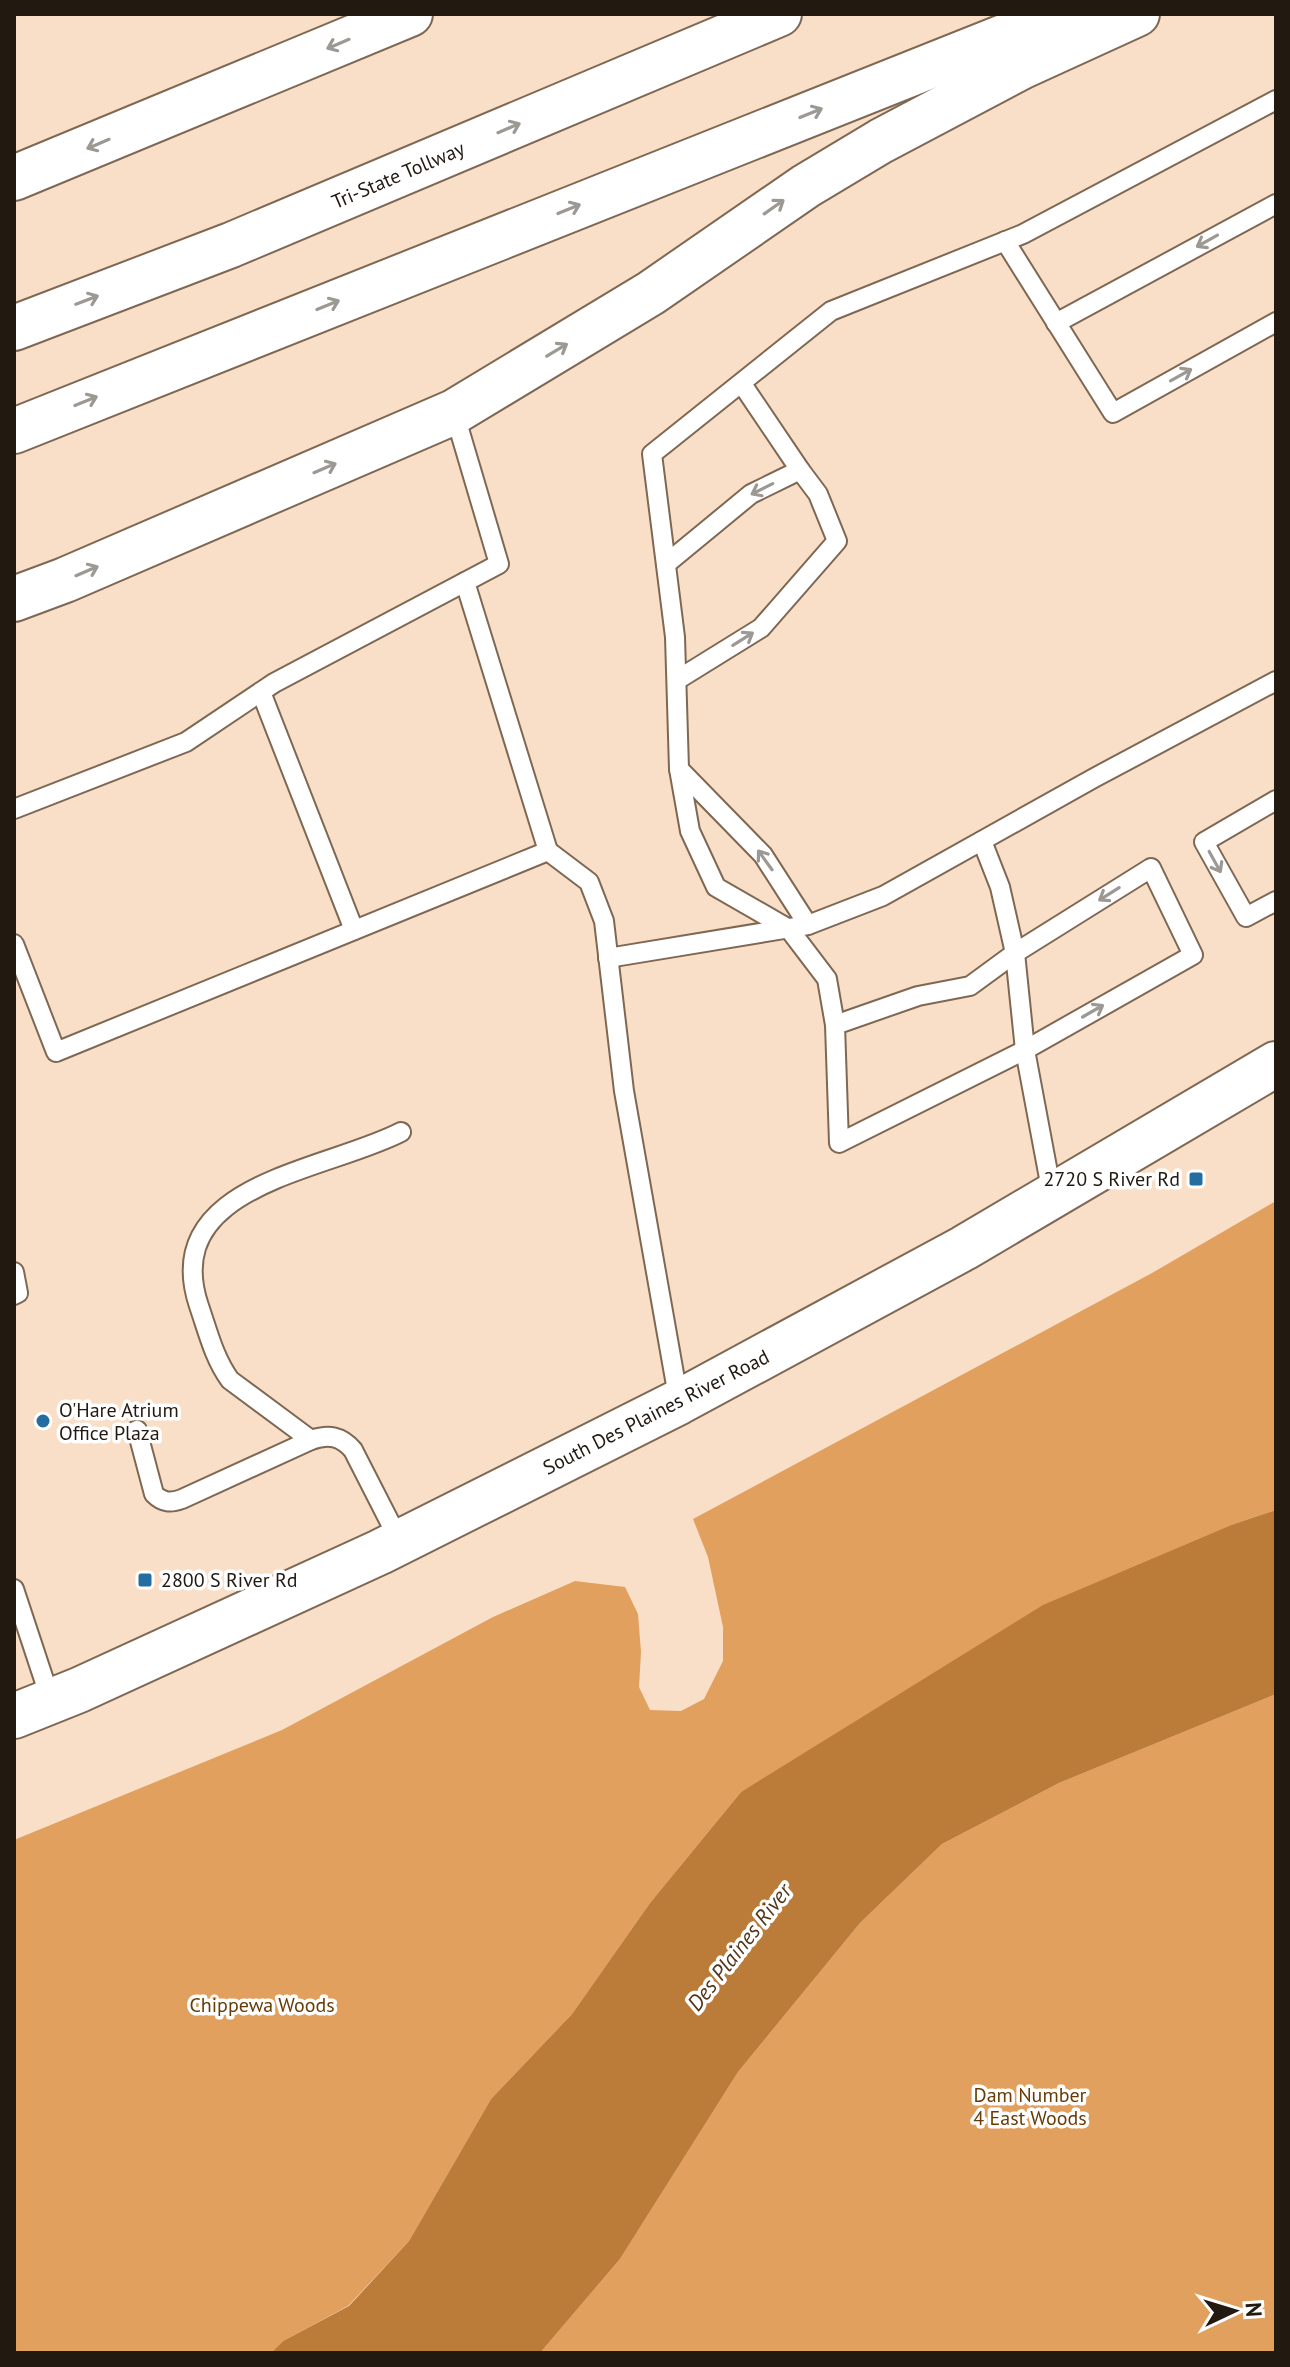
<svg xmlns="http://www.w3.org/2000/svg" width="1290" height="2367" font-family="'PT Sans',sans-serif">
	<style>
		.forest { fill: #e2a05e }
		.water { fill: #bc7c39 }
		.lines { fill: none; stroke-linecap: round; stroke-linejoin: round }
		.service-casing { stroke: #7e6853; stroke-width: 22 }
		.secondary-casing { stroke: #7e6853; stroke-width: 48 }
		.motorway-casing { stroke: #7e6853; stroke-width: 48 }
		.service { stroke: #fff; stroke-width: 18 }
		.secondary { stroke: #fff; stroke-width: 44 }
		.motorway { stroke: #fff; stroke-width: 44 }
		.oneway { stroke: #9c9893 }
		.poi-dot { fill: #246da1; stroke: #fff; stroke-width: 3 }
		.labels { text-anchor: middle; stroke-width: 7; stroke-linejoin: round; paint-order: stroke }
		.street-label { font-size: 20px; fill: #221910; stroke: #fff }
		.poi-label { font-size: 20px; fill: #221910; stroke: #fff; text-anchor: start }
		.park-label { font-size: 20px; fill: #673b05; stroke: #fff }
		.water-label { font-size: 22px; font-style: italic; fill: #513619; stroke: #fff }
	</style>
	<rect width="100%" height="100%" fill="#f9dfc8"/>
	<g class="forest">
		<polygon points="1276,1201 1276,1510 1234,1524 741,1792 650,1903 572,2014 491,2099 409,2241 348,2306 283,2341 271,2353 14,2353 14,1840 282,1730 493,1617 575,1581 625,1587 638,1614 641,1652 639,1687 650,1710 681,1711 704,1699 723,1661 723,1627 708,1557 693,1519 1152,1273"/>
		<polygon points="1276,1694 1276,2353 540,2353 620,2259 738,2072 860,1923 942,1844 1059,1783"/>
	</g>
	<polygon class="water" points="1276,1510 1276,1694 1059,1783 942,1844 860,1923 738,2072 620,2259 540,2353 271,2353 283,2341 349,2306 409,2241 491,2099 572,2014 650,1903 741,1792 1043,1605 1234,1524"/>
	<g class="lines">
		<g class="service-casing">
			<g id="service">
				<polyline points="1005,241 1113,413 1276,322"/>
				<polyline points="1056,323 1276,204"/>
				<polyline points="742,384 800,470"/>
				<polyline points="666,564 751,494 800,470 818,494 837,541 761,628 677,680"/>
				<polyline points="261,692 354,930"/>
				<polyline points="679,769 675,637 652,454 831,311 1023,234 1276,100"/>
				<polyline points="1276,800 1204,842 1246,917 1276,901"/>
				<polyline points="14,809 186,742 274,683 499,564 454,412"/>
				<polyline points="982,841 1000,887 1015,953 1025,1050 1052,1194"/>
				<polyline points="548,851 589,882 604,921 624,1091 679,1402"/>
				<polyline points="808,925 763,855 679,769 690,831 716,887 789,929 827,979 835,1025 839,1143 1025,1050 1193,955 1151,868 1015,953 970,986 918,996 835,1025"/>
				<polyline points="14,944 56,1052 548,851 465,582"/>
				<polyline points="608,958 808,925 883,896 1094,778 1276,681"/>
				<polyline points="14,1272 18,1293 14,1295"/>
				<path d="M137,1430L154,1494C163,1503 171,1503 182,1499L311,1440C329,1434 341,1436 353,1450L400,1542"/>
				<path d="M311,1440L230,1380C214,1358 208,1332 199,1306C158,1184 326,1171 401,1132"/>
				<polyline points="14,1589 51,1701"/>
			</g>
		</g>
		<g class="secondary-casing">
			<polyline id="secondary" points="14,1716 79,1690 380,1552 679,1402 964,1248 1276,1064"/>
		</g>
		<g class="motorway-casing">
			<g id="motorway">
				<polyline points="14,178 410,14"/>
				<polyline points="14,328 231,245 779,14"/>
				<polyline points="14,431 1061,14"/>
				<polyline points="14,599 65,580 454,412 651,293 806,186 881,141 1021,67 1137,14"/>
			</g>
		</g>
		<use href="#service" class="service"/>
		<use href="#secondary" class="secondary"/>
		<use href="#motorway" class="motorway"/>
	</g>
	<defs><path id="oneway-shaft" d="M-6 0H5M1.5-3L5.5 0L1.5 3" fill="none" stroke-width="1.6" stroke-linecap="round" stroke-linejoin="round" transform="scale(2)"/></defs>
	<g class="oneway">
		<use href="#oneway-shaft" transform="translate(338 44) rotate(157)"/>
		<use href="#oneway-shaft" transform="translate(811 113) rotate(-22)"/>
		<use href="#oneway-shaft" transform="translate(509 128) rotate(-23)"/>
		<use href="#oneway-shaft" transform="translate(98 144) rotate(157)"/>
		<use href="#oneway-shaft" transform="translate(774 207) rotate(-35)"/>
		<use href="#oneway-shaft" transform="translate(569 209) rotate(-22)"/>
		<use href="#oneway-shaft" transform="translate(1207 241) rotate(151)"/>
		<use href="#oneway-shaft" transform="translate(87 300) rotate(-21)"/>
		<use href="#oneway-shaft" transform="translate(328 305) rotate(-22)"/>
		<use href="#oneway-shaft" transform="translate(557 350) rotate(-31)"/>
		<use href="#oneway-shaft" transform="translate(1181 375) rotate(-29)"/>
		<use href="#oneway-shaft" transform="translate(86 401) rotate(-22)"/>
		<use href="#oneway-shaft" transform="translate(325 468) rotate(-23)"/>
		<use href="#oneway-shaft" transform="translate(762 489) rotate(153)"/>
		<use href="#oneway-shaft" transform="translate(87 571) rotate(-23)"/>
		<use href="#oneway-shaft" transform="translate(743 639) rotate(-32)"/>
		<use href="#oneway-shaft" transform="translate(765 860) rotate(-126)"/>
		<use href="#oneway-shaft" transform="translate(1215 862) rotate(61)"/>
		<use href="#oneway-shaft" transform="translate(1109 894) rotate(148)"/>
		<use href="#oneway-shaft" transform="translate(1093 1011) rotate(-30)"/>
	</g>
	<g class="poi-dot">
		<rect x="1188" y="1171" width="16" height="16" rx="4"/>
		<circle cx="43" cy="1421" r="8"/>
		<rect x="137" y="1572" width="16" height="16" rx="4"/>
	</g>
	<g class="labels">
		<g class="street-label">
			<text transform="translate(398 175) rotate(-23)" y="7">Tri-State Tollway</text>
			<text transform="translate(656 1412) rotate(-27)" y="7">South Des Plaines River Road</text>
		</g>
		<g class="poi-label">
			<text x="1180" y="1186" text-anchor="end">2720 S River Rd</text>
			<text x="59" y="1417">O'Hare Atrium<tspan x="59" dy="23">Office Plaza</tspan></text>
			<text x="161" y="1587">2800 S River Rd</text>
		</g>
		<g class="park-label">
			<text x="262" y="2012">Chippewa Woods</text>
			<text x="1030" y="2102">Dam Number<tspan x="1030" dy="23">4 East Woods</tspan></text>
		</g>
		<g class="water-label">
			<text transform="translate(739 1947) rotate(-52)" y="8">Des Plaines River</text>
		</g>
	</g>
	<rect width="1290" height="2367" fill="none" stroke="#221910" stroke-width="32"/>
	<g transform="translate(1234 2311) rotate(86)" stroke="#ffffff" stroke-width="6" paint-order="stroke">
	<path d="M0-6L14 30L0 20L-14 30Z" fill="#221910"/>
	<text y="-12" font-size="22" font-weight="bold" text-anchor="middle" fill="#221910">N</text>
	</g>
</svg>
